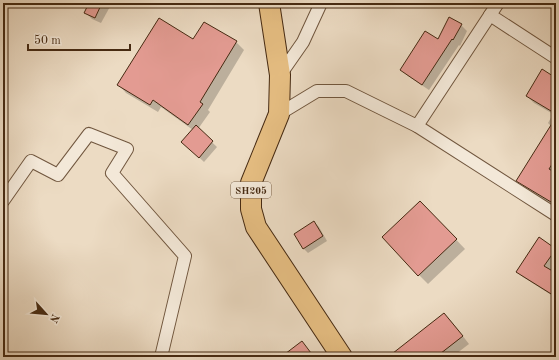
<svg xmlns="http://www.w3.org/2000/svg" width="559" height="360" font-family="'Old Standard TT',serif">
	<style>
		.shadow { fill: #0003 }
		.building { fill: #e39b92; stroke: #462a12 }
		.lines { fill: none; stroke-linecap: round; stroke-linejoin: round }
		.minor-casing { stroke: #70563e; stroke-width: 14 }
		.primary-casing { stroke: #462a12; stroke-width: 22 }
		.minor { stroke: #f3e8d8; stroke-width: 12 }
		.primary { stroke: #e6be82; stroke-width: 20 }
		.labels { text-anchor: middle; stroke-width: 4; stroke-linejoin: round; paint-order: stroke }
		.shield { fill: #f3e8d8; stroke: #7a634d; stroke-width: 1 }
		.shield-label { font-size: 10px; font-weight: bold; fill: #462a12 }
	</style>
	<rect width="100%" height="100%" fill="#ecdbc3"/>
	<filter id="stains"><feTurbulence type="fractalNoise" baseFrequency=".005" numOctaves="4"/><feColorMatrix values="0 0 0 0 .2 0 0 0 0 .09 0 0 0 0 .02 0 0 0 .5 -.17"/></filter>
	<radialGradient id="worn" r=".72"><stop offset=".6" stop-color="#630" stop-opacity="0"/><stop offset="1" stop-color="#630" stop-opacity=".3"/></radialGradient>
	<g class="shadow">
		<polygon points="90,3 112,3 101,23 92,19 85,12"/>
		<polygon points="461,25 467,31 460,46 459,45 429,90 408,76 401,70 438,40"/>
		<polygon points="194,41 236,42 244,50 208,110 210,112 198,129 217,147 204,162 187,146 193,130 161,107 158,112 126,93 119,85"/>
		<polygon points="556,79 556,207 524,187 518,181 551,126 548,123 553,114 534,103 527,96"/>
		<polygon points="429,211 465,249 428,284 419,275"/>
		<polygon points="314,222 319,227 327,241 308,253 303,248"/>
		<polygon points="539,238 556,250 556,263 551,271 556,275 556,298 523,277 517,271"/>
		<polygon points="444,314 451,321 469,344 452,357 395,357"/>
	</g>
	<g class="building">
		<polygon points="89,3 102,3 95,18 84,13"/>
		<polygon points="449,17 462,24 453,40 452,39 422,85 400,70 425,31 438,39"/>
		<polygon points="159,18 193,39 204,22 237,41 200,102 203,104 188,125 153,100 150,105 117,85"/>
		<polygon points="542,69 556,78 556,114 526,96"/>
		<polygon points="556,117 556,158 549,169 556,173 556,205 516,181"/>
		<polygon points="196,125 213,141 199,158 181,142"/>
		<polygon points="420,201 457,239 418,276 382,237"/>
		<polygon points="314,221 323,236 303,249 294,234"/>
		<polygon points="539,237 556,249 544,266 556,273 556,297 516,272"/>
		<polygon points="444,313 463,336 436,357 388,357"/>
		<polygon points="302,341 314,357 281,357"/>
	</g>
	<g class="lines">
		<g class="minor-casing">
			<g id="minor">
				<polyline points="490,15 556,58"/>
				<polyline points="280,75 303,42 321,3"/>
				<polyline points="279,114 317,91 346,91 417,126 556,215"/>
				<polyline points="417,126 498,3"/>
				<polyline points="3,201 31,161 58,175 89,134 127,149 112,173 185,256 161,357"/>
			</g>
		</g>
		<g class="primary-casing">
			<polyline id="primary" points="269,3 280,75 279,114 251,183 251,209 256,227 342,357"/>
		</g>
		<use href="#minor" class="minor"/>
		<use href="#primary" class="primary"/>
	</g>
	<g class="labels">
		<rect class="shield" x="231" y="182" width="40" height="16" rx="3"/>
		<g class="shield-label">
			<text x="251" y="194">SH205</text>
		</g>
	</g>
	<rect width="559" height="360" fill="none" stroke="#ecdbc3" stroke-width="16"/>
	<rect x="4" y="4" width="551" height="352" fill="none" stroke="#462a12" stroke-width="2"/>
	<rect x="8" y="8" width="543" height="344" fill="none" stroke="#462a12"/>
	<g transform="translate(46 314) rotate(117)" stroke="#f3e8d8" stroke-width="3" paint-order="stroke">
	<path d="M0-3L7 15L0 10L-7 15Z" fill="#462a12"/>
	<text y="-6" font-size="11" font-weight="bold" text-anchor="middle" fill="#462a12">N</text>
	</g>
	<path d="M28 44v6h102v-6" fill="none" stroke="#462a12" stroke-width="2"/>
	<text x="34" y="44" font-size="12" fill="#462a12" stroke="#f3e8d8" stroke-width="3" paint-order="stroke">50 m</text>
	<rect width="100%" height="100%" filter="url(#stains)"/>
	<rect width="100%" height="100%" fill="url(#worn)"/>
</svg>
